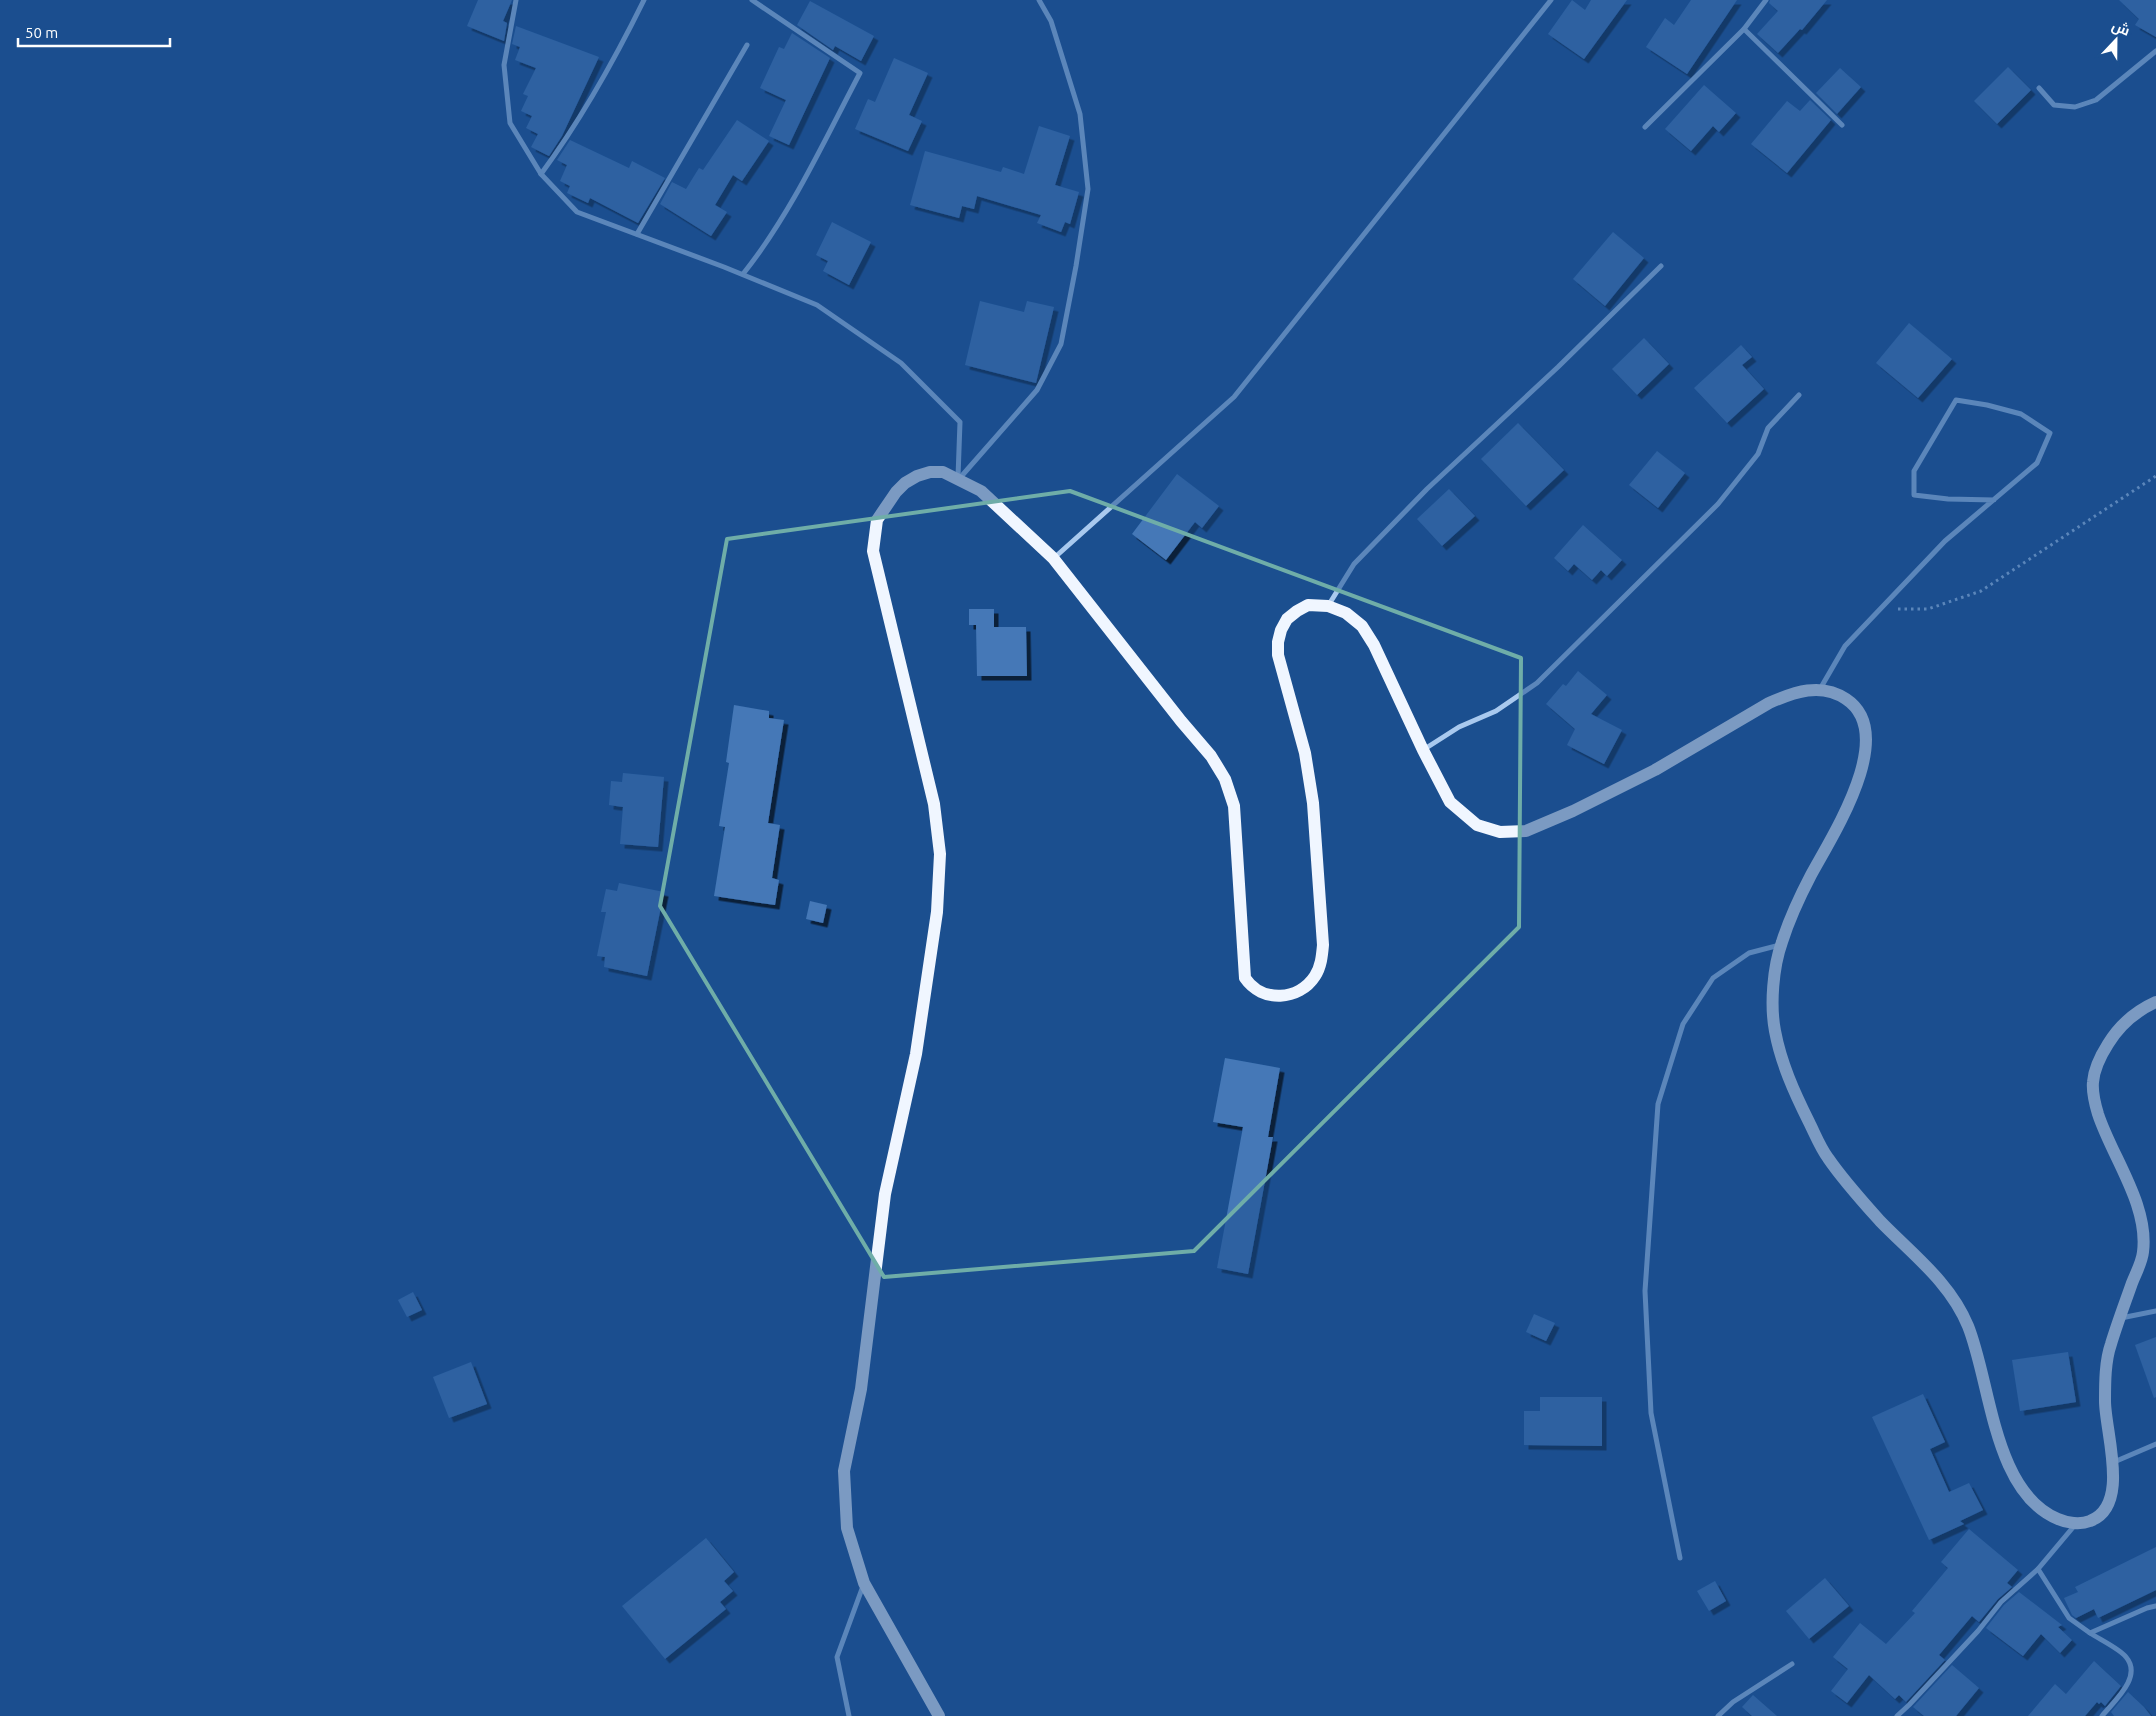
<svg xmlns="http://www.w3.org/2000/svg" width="2156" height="1716" font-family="Ubuntu,Cairo,sans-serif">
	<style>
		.building { fill: #4478b7; filter: url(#shadow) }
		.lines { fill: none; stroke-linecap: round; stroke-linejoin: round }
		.path { stroke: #a9c9ee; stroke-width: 3; stroke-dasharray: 2.5 4; stroke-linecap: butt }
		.street { stroke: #a9c9ee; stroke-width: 5 }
		.primary { stroke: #f0f6ff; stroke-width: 12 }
		.marked { fill: none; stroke: #6fada8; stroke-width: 4; stroke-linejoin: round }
	</style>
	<defs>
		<filter id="shadow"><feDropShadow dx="4.5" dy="4.5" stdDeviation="0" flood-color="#0009"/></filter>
	</defs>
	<rect width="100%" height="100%" fill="#1b4f8f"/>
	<g class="building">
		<polygon points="478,0 512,0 503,21 507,23 504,41 467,26"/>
		<polygon points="1572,0 1585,10 1591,0 1627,0 1584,59 1548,34"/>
		<polygon points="1691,0 1737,0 1687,74 1646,47 1665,18 1674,25"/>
		<polygon points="1770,0 1827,0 1802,30 1800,29 1778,53 1757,34 1778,11 1769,3"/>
		<polygon points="2119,0 2156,0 2156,37 2135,25 2139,19"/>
		<polygon points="810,1 874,36 861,61 835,46 833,50 797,25"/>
		<polygon points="516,26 599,57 562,136 549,156 531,147 538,134 526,128 532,116 521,111 528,96 523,94 536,68 515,60 520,47 512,44"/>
		<polygon points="792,33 830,58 789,145 769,136 786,100 760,88 779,47 784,49"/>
		<polygon points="894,58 928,73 909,115 922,121 908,151 855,129 868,99 875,102"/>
		<polygon points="2008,67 2031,90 1997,124 1974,101"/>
		<polygon points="1840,68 1861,87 1837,114 1816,93"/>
		<polygon points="1704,85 1736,113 1719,132 1713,126 1691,151 1665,129"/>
		<polygon points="1810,100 1831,120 1787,173 1751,144 1787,101 1800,111"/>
		<polygon points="737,120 769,141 742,181 733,175 715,205 727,212 711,236 660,204 672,182 686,189 699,168 703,170"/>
		<polygon points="1039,126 1070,136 1055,185 1079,192 1070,224 1065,222 1061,232 1037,223 1041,215 977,196 974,209 962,206 959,218 910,205 925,151 1001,172 1003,167 1024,174"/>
		<polygon points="570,140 629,168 632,161 665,178 638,223 590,198 588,203 567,193 570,186 560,181 567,165 557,160"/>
		<polygon points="832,222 871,242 849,285 823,271 828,261 816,255"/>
		<polygon points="1613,232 1644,258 1605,306 1573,279"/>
		<polygon points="980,301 1024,312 1027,301 1054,307 1036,383 965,365"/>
		<polygon points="1909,323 1952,359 1918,398 1876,363"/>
		<polygon points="1644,338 1669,364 1637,395 1612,369"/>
		<polygon points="1741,345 1752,357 1742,365 1764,389 1727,423 1694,388"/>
		<polygon points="1518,423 1564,470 1526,506 1481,459"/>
		<polygon points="1657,451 1685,473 1658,508 1629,485"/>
		<polygon points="1177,474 1219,506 1202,528 1195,522 1166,560 1132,534"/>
		<polygon points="1449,489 1475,516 1442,546 1417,519"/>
		<polygon points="1583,525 1622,560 1607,576 1601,570 1592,580 1574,564 1568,571 1554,558"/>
		<polygon points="969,609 994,609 994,627 1026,627 1027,676 977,676 976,625 969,625"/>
		<polygon points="1578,671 1607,695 1591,714 1622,730 1604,764 1567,745 1575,729 1546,704 1563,684 1566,686"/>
		<polygon points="734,705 769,711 769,718 784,720 768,823 780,825 772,878 779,880 775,905 714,896 725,827 719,826 729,763 726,762"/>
		<polygon points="623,773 664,777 658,847 620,844 623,807 609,805 611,781 622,782"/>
		<polygon points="619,883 664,892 647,976 604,967 605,957 597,956 606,912 601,912 606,889 617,891"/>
		<polygon points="810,901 827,905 823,923 806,919"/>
		<polygon points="1225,1058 1280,1068 1268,1137 1273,1137 1248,1274 1217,1268 1243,1127 1213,1122"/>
		<polygon points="413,1292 422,1310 407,1317 398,1300"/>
		<polygon points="1534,1314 1555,1323 1546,1341 1526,1332"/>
		<polygon points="2156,1337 2156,1397 2154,1398 2135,1345"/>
		<polygon points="2068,1352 2076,1402 2020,1411 2012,1360"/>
		<polygon points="471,1362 487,1404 449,1418 433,1377"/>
		<polygon points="1923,1394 1945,1442 1930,1449 1949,1492 1969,1483 1983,1510 1960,1521 1964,1524 1929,1540 1872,1417"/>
		<polygon points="1540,1397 1602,1397 1602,1446 1524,1445 1524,1411 1540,1411"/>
		<polygon points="1969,1529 2018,1570 2007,1583 2012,1587 1998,1599 1979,1622 1972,1616 1939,1655 1945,1660 1906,1702 1899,1695 1895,1699 1869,1675 1847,1703 1831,1691 1848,1669 1833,1657 1860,1623 1886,1644 1915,1613 1912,1611 1948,1568 1941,1562"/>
		<polygon points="706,1538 734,1572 724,1581 733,1591 720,1602 726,1609 665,1659 622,1606"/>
		<polygon points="2156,1547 2156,1590 2098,1618 2094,1609 2076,1618 2072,1615 2064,1598 2078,1592 2075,1587"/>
		<polygon points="1825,1578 1849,1606 1809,1639 1786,1611"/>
		<polygon points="1715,1581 1726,1601 1709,1611 1697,1591"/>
		<polygon points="2019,1592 2062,1625 2058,1627 2072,1640 2060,1653 2041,1634 2023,1656 1986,1628 2004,1605"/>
		<polygon points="2094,1661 2121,1686 2105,1706 2101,1702 2099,1704 2097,1702 2085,1716 2028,1716 2055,1684 2066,1694"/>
		<polygon points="1952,1665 1979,1688 1956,1716 1924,1716 1913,1707"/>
		<polygon points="2128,1692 2144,1707 2151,1716 2114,1716 2111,1712"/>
		<polygon points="1753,1695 1777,1716 1752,1716 1742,1707"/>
	</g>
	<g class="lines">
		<polyline class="path" points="1898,609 1928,609 1981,591 2156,476"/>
		<g class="street">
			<polyline points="516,0 504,65 510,123 541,174 577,212 724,267 817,305 901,363 960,422 958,477"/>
			<polyline points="1744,29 1842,125"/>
			<polyline points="2039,88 2054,105 2075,107 2096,100 2156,51"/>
			<polyline points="1645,127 1744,29 1766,0"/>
			<path d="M541,174C581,120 614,61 644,0"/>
			<polyline points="637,234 747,45"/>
			<path d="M743,274C791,214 824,141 860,73L752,0"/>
			<polyline points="959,479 1037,390 1061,344 1076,266 1088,189 1080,114 1051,21 1039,0"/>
			<polyline points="1054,558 1234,397 1551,0"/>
			<polyline points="1328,606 1354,564 1427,489 1558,367 1661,266"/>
			<polyline points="1820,689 1845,646 1945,541 2037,463 2050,433 2021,414 1987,405 1956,400 1914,471 1914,495 1948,499 1994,500"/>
			<polyline points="1423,750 1459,727 1496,711 1537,683 1718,504 1758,454 1768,428 1799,395"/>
			<polyline points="2121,1318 2156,1311"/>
			<polyline points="2114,1462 2156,1444"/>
			<polyline points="2075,1525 2038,1569 2069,1618 2090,1633 2147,1608 2156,1606"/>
			<polyline points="1680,1558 1651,1413 1645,1291 1658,1104 1683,1024 1713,978 1749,953 1780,945"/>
			<path d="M2090,1633C2099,1639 2120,1649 2126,1657C2143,1677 2114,1701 2102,1716"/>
			<polyline points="849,1716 837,1657 863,1586"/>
			<polyline points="1718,1716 1733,1702 1792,1664"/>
			<polyline points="1897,1716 1909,1705 1978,1631 2001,1602 2038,1569"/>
		</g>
		<path class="primary" d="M939,1716L864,1583L847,1528L844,1471L861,1389L885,1194L916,1054L937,912L940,854L934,804L873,551L877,520L896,492L905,483L917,476L930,472H943L981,491L1053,558L1181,721L1211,756L1225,779L1234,806L1245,978C1262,1003 1299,1001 1315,976C1321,967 1322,956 1323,945L1313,803L1305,753L1278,655V642L1281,630L1287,619L1297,611L1308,605L1328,606L1346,613L1362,626L1374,645L1423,750L1450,802L1477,825L1500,832L1526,831L1573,811L1655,770L1769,703C1794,692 1821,682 1846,699C1899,734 1832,836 1811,875C1800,896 1789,920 1782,942C1773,967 1770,1005 1775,1031C1781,1063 1794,1092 1809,1122C1815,1134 1820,1147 1828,1158C1843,1180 1862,1201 1880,1221C1912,1254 1950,1282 1968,1326C1991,1383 1993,1492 2058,1519C2067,1523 2080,1525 2090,1521C2131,1506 2105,1432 2105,1401C2105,1383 2105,1361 2111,1344C2117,1324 2125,1303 2132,1283C2136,1273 2142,1262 2143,1252C2149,1205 2112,1157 2098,1114C2095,1104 2092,1092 2093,1082C2094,1069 2101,1055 2108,1044C2119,1026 2136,1011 2156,1002"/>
	</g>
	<path d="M0 0H2156V1716H0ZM1070,491L1521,658L1519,927L1194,1251L884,1277L660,906L727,539Z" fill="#1b4f8f" fill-opacity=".55" fill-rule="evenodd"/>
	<path class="marked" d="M1070,491L1521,658L1519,927L1194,1251L884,1277L660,906L727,539Z"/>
	<g transform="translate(2116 40) rotate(22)" stroke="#1b4f8f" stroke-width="4" paint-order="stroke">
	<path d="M0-4L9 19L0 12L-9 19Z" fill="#ffffff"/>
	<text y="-8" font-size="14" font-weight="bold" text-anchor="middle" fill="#ffffff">ش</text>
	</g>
	<path d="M18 38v8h152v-8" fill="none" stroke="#ffffff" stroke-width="2.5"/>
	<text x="25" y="38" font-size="15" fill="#ffffff" stroke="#1b4f8f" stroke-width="4" paint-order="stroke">50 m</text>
</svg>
